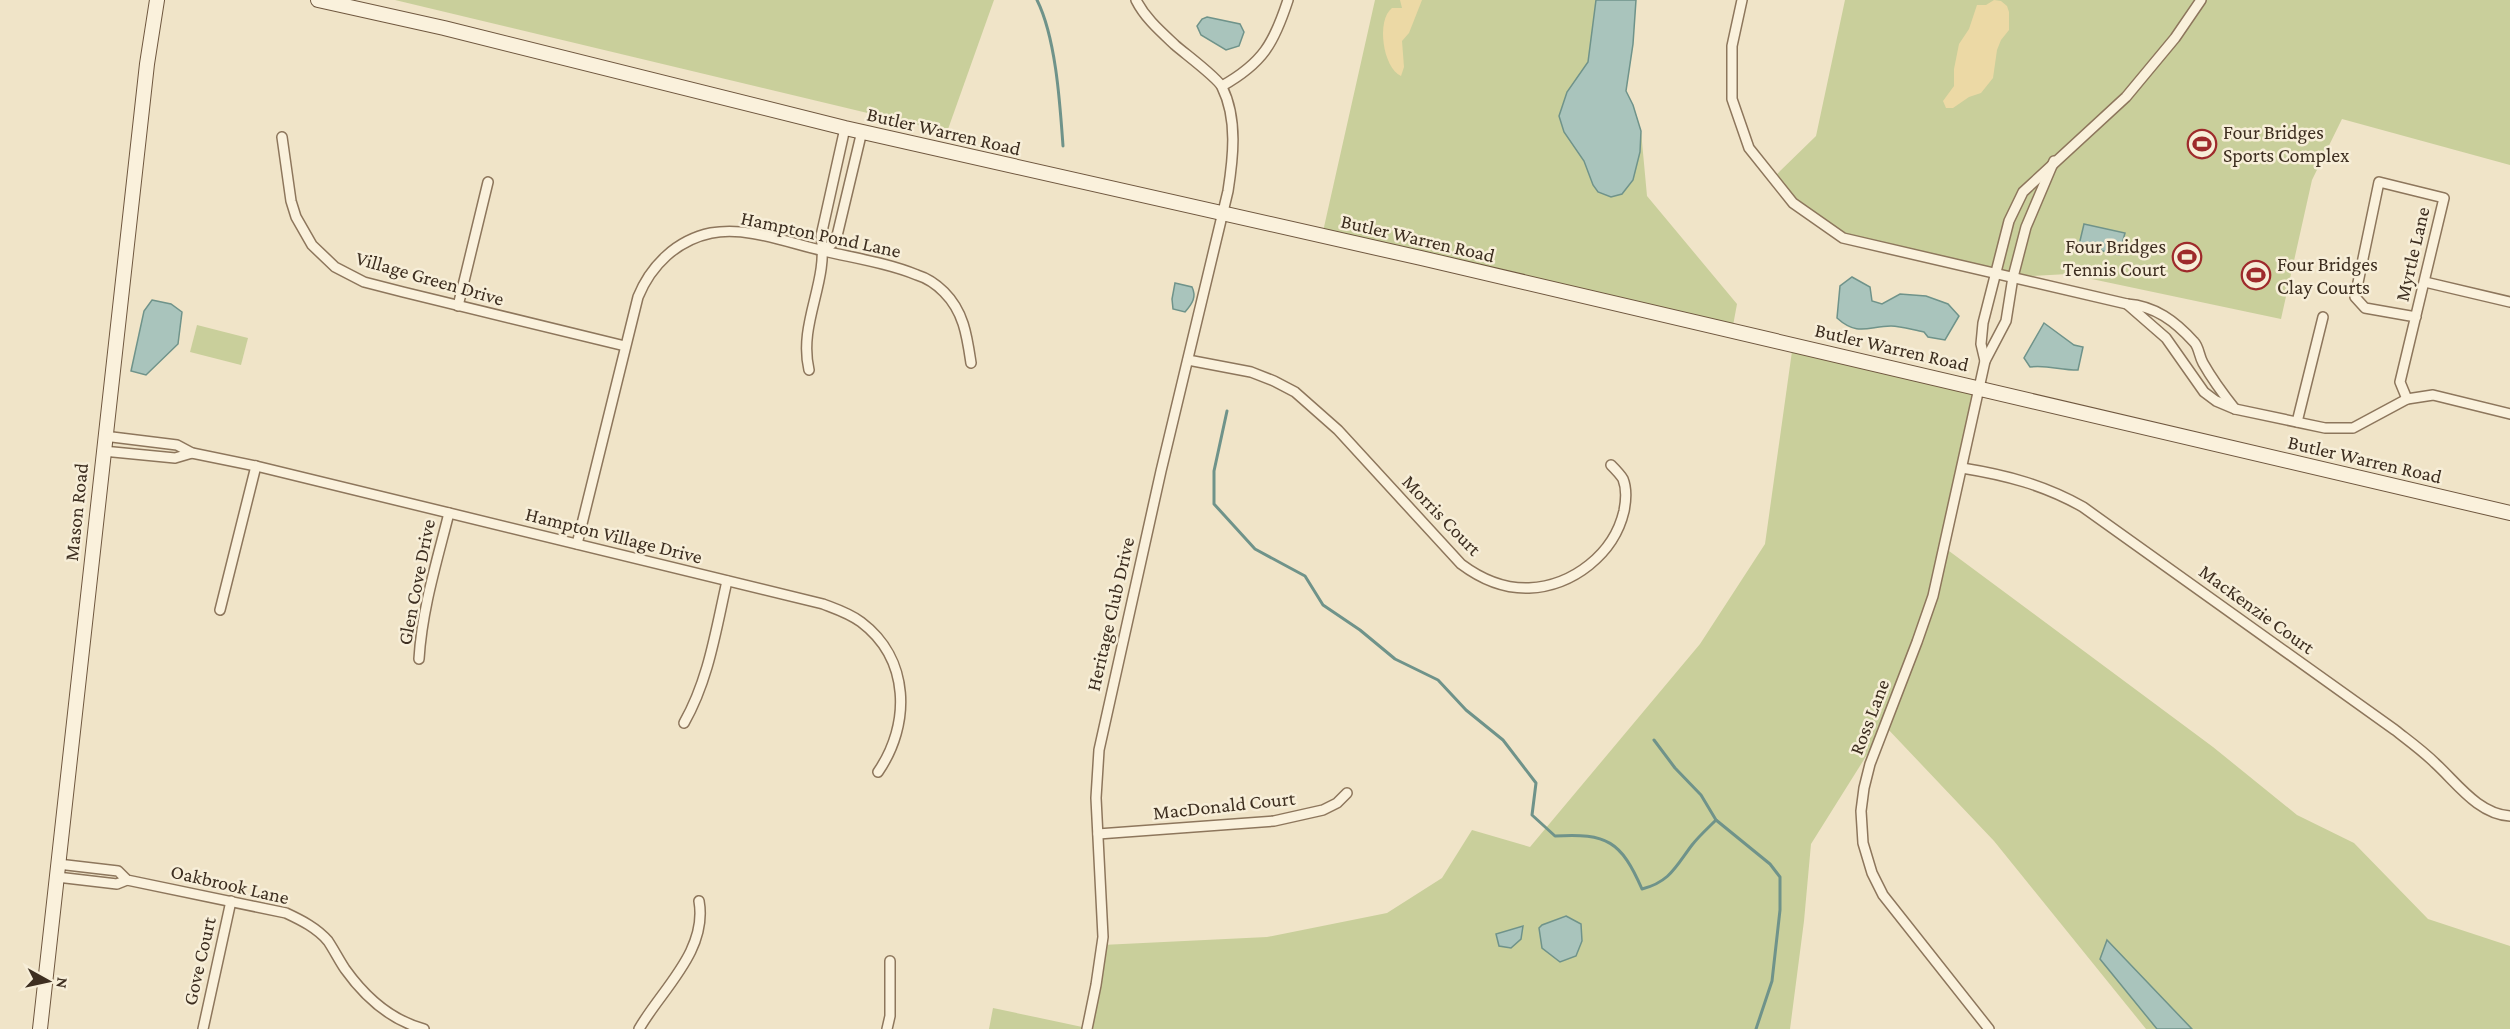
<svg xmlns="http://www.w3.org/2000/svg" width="2510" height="1029" font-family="'Crimson Pro',serif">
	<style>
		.green { fill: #c9cf9b }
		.sand { fill: #ecd9a5 }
		.water { fill: #a9c4bc; stroke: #6f938a; stroke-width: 1.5 }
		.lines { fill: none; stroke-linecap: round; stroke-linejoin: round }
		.stream { stroke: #6f938a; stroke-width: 3 }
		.street-casing { stroke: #8d765c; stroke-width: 12 }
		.secondary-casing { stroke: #6f573f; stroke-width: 16 }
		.street { stroke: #faf1dc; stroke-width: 9 }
		.secondary { stroke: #faf1dc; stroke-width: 14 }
		.labels { text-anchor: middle; stroke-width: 5; stroke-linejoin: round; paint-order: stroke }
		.street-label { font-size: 20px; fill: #3d2e20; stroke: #f7eed8 }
		.poi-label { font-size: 20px; fill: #3d2e20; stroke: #f7eed8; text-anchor: start }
	</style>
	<rect width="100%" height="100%" fill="#f0e4c8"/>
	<g class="green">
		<polygon points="395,0 994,0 947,132"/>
		<polygon points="1375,0 1636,0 1633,44 1626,91 1633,105 1641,131 1647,196 1737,304 1732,331 1322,236"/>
		<polygon points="1845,0 2510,0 2510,165 2342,119 2312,180 2281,319 2068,274 2013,277 1843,238 1806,214 1773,178 1816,136"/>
		<polygon points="197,325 248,338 241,365 190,352"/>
		<polygon points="1793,344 1979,387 1945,548 2213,747 2297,815 2354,843 2428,919 2510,946 2510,1029 2146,1029 1994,841 1885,726 1811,844 1804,921 1790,1029 989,1029 993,1008 1087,1028 1102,945 1267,937 1387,913 1442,878 1472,830 1530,847 1700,644 1765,544"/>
	</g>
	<g class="sand">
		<path d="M1400,0H1422L1409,33L1402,41L1404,67L1401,76C1383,68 1376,20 1392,8H1402Z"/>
		<polygon points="1994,0 2001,1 2007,6 2009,12 2009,30 2001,40 1997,50 1993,78 1981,93 1969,97 1953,108 1946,108 1943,101 1954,86 1954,69 1959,44 1969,29 1977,5 1986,5"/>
	</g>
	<g class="water">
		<polygon points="1596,0 1636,0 1633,44 1626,91 1633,105 1641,131 1640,152 1633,180 1622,194 1611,197 1598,192 1593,185 1584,161 1564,132 1559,116 1567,92 1588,62"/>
		<polygon points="1207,17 1240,24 1244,32 1239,46 1226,50 1201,35 1197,26 1202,19"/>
		<polygon points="2084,224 2125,233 2119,255 2079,245"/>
		<path d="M1852,277L1870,287L1872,301L1882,304L1900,294L1926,296L1948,304L1959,316L1945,340L1928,337L1924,332C1913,330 1901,326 1891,326C1869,326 1858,337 1837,318L1840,286Z"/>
		<path d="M1175,283L1192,287C1197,297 1192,304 1185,312L1173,309L1172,299Z"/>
		<polygon points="152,300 171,304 182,312 178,344 146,375 131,371 144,311"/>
		<path d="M2044,323L2074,345L2083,347L2078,370C2059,370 2049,365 2030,367L2024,358Z"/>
		<polygon points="1566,916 1581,924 1582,941 1576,956 1560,962 1542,948 1539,928 1542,925"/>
		<polygon points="1523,926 1521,939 1511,948 1499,946 1496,934"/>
		<polygon points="2107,940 2192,1029 2157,1029 2100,959"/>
	</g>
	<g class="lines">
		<g class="stream">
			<path d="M1037,0C1056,38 1060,104 1063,146"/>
			<path d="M1227,411L1214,471V504L1255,549L1305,576L1323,605L1360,630L1395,659L1438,680L1466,710L1503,740L1536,783L1532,815L1555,836C1607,833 1621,841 1642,889C1670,882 1676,866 1692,845C1699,836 1708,828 1716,820"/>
			<polyline points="1654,740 1675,768 1701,795 1716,820 1770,864 1780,877 1780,910 1772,981 1756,1029"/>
		</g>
		<g class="street-casing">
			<g id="street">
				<path d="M1742,0L1732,46V99L1749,148L1793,203L1843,238L2127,304C2155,306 2175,321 2194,342C2199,347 2199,356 2203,363C2212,379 2223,394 2235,409"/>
				<path d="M1222,86C1263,63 1274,43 1288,0"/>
				<polyline points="282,137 291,201 296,217 312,245 335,267 364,282 403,292 625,346"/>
				<polyline points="824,251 836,240 862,131"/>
				<polyline points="2425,282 2510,302"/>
				<polyline points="2127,304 2166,338 2204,392 2216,401 2235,409 2325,428 2353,428 2407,399 2433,395 2510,414"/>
				<polyline points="458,306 488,182"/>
				<path d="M1188,360L1251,372L1274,381L1295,392L1338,430L1461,564C1481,579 1503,589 1529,588C1573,586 1614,554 1624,511C1626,501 1627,489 1623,479C1620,474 1615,469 1611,465"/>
				<polyline points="1985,361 1981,344 1983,323 2009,221 2023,192 2126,97 2175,38 2201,0"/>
				<path d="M809,370C798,323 829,282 821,236L845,128"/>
				<polyline points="2407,399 2400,382 2444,198 2379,182 2355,297 2365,308 2416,317"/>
				<polyline points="2297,422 2323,317"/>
				<path d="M104,436L177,445L192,453L256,466L823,604C836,609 849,613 861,622C910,659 911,724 878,772"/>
				<polyline points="103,451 175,458 192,453"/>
				<path d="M1962,468C2006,475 2044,485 2083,507L2395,730C2409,741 2423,751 2435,763C2457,783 2478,814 2510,816"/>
				<path d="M577,544L638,297C651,265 677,240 711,233C748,226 788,243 824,251C854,258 888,263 917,275C927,278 937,285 944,292C964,312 967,336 971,363"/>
				<polyline points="220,610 256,466"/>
				<path d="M419,659C422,609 437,561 449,513"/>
				<path d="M684,723C709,679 716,629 727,581"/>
				<polyline points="1098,834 1274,821 1323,810 1337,803 1347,793"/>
				<path d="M58,864L118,871L127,880L286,913C301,920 317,928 328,941C334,950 339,960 345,969C365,997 390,1020 424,1029"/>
				<polyline points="57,877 117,884 127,880"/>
				<polyline points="203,1029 231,901"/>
				<path d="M639,1029C661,990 708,951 699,901"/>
				<polyline points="887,1029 890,1016 890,961"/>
				<path d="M1087,1029L1096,985L1103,937L1096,798L1099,750L1161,471L1228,191C1233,159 1238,119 1222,87C1218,78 1184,53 1175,45C1160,31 1145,18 1136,0"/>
				<polyline points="1989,1029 1883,895 1872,873 1863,843 1861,811 1864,788 1870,764 1917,642 1933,596 1985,361 2006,321 2013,277 2026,227 2054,161"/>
			</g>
		</g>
		<g class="secondary-casing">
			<g id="secondary">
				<polyline points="318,0 444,28 845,128 1421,258 2510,513"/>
				<polyline points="40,1029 147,64 157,0"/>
			</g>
		</g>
		<use href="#street" class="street"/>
		<use href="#secondary" class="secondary"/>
	</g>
	<defs>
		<g id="stadium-ring" transform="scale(1.5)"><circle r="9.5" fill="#f7eed8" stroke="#9e2a2b" stroke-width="1.5"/><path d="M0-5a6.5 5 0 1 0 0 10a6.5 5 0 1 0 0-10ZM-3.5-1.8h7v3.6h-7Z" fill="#9e2a2b"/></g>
	</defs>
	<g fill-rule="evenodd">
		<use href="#stadium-ring" x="2202" y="144"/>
		<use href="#stadium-ring" x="2187" y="257"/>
		<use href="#stadium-ring" x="2256" y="275"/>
	</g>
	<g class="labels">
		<g class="street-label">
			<text transform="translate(944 131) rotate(13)" y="7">Butler Warren Road</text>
			<text transform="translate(821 234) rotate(12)" y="7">Hampton Pond Lane</text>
			<text transform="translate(1418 238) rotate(13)" y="7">Butler Warren Road</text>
			<text transform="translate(2412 254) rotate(-77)" y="7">Myrtle Lane</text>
			<text transform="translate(430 278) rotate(16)" y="7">Village Green Drive</text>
			<text transform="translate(1892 347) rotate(13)" y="7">Butler Warren Road</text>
			<text transform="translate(2365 459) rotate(13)" y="7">Butler Warren Road</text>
			<text transform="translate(76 512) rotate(-84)" y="7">Mason Road</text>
			<text transform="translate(1442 515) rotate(46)" y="7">Morris Court</text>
			<text transform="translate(614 535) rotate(14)" y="7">Hampton Village Drive</text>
			<text transform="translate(416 582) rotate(-79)" y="7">Glen Cove Drive</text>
			<text transform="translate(2257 609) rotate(36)" y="7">MacKenzie Court</text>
			<text transform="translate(1110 614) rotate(-77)" y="7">Heritage Club Drive</text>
			<text transform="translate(1869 717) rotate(-69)" y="7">Ross Lane</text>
			<text transform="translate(1224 805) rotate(-6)" y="7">MacDonald Court</text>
			<text transform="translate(230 884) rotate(13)" y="7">Oakbrook Lane</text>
			<text transform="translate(199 961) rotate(-77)" y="7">Gove Court</text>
		</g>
		<g class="poi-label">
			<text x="2223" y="139">Four Bridges<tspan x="2223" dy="23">Sports Complex</tspan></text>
			<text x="2166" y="253" text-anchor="end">Four Bridges<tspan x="2166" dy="23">Tennis Court</tspan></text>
			<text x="2277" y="271">Four Bridges<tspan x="2277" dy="23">Clay Courts</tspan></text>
		</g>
	</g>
	<g transform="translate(48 981) rotate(98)" stroke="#f7eed8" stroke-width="4.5" paint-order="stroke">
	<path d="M0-4.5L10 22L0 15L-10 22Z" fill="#3d2e20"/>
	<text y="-9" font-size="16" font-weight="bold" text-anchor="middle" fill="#3d2e20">N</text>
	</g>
</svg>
